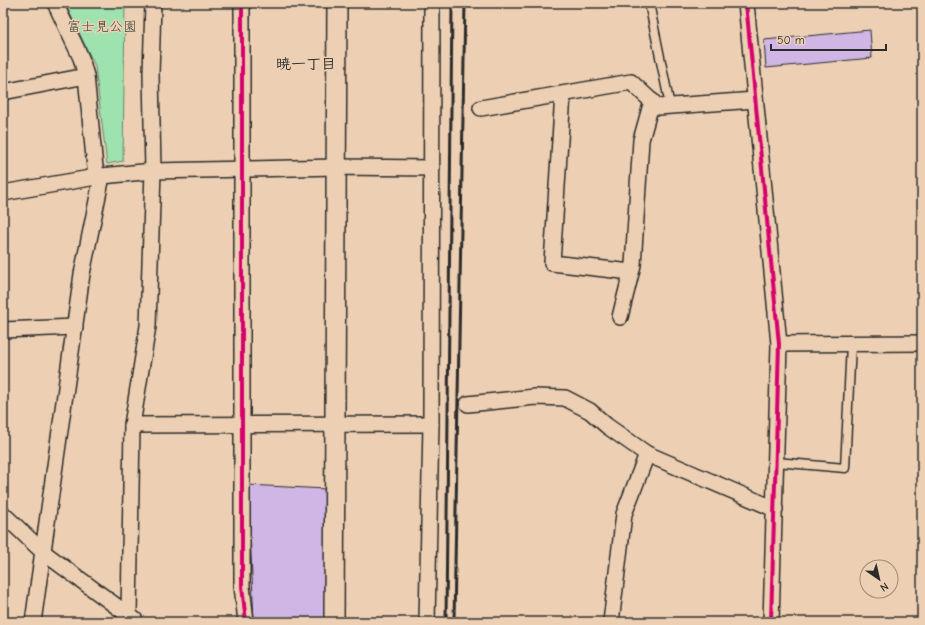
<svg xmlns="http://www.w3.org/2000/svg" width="925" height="625" font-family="'Comic Neue','Klee One',sans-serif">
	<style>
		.green { fill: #9ee3af; stroke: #64876d }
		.building { fill: #cfb6e4; stroke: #2b2b2b }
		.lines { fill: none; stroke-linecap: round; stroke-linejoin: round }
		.service-casing { stroke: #2b2b2b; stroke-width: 11 }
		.minor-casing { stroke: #2b2b2b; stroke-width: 18 }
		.tertiary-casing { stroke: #2b2b2b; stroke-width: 22 }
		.service { stroke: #edd0b3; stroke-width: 8 }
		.minor { stroke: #edd0b3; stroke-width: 15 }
		.tertiary { stroke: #edd0b3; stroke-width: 19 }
		.rail { stroke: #2b2b2b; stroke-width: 3 }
		.cycleway-casing { stroke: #edd0b3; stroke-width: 6 }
		.cycleway { stroke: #d6006c; stroke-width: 4 }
		.labels { text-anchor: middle; stroke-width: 3; stroke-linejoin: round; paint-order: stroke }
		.park-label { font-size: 14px; fill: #3c473f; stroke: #edd0b3 }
		.neighbourhood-label { font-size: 15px; font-weight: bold; fill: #2b2b2b; stroke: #edd0b3 }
	</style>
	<rect width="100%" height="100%" fill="#edd0b3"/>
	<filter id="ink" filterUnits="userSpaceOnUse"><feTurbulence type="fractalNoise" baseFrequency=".025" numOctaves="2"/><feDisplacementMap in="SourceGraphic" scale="8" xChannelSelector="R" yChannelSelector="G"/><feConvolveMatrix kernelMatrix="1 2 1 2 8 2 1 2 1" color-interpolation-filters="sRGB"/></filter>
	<g filter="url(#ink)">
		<polygon class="green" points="65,3 125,3 123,161 107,164 95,66"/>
		<g class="building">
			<polygon points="870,30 872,58 766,68 764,40"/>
			<polygon points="248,485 326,489 328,622 254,622"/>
		</g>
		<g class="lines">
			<g class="service-casing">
				<g id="service">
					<polyline points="649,3 670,106"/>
					<polyline points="776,462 845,468 851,344"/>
				</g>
			</g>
			<g class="minor-casing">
				<g id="minor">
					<polyline points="55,3 81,58 86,76 96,178"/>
					<polyline points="242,3 242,586 246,622"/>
					<polyline points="746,3 779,344 771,622"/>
					<polyline points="3,92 86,76"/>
					<polyline points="563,94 552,263 631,272"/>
					<polyline points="481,108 631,82 658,107 755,100"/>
					<polyline points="3,193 102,176 153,171 337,167 432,168"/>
					<polyline points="620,317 633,265 641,140 652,101"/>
					<polyline points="3,330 75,327"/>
					<polyline points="779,344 922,343"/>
					<polyline points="468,404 535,397 565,398 590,411 607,426 647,454 775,509"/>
					<polyline points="132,425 431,424"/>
					<polyline points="3,514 43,552 135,620"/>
					<polyline points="129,616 132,425 148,326 153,171 151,74 153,3"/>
					<polyline points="33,622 82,274 102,176"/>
					<polyline points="427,622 431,424 432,3"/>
					<polyline points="611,622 624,514 647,454"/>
				</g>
			</g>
			<g class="tertiary-casing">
				<polyline id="tertiary" points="334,622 337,3"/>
			</g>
			<use href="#service" class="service"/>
			<use href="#minor" class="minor"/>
			<use href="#tertiary" class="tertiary"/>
			<g class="rail">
				<polyline points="446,622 452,3"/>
				<polyline points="454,622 465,3"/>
			</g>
			<g class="cycleway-casing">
				<g id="cycleway">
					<polyline points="242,3 242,586 246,622"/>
					<polyline points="746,3 779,344 771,622"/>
				</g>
			</g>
			<use href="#cycleway" class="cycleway"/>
		</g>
	</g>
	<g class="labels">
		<g class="park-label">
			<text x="102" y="31">富士見公園</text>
		</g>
		<g class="neighbourhood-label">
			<text x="306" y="69">暁一丁目</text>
		</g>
	</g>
	<rect width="925" height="625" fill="none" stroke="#edd0b3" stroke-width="16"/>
	<rect x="8" y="8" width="909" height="609" fill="none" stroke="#2b2b2b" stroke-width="1.5" filter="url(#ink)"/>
	<g transform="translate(879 579) rotate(146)"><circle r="19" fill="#edd0b3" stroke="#9f8e7d"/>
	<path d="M0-3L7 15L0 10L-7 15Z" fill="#2b2b2b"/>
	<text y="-6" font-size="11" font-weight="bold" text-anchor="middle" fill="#2b2b2b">N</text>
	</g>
	<path d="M771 44v6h115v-6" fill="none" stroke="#2b2b2b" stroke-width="2"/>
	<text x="777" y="44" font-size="12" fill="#2b2b2b" stroke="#edd0b3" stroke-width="3" paint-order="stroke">50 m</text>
</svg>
